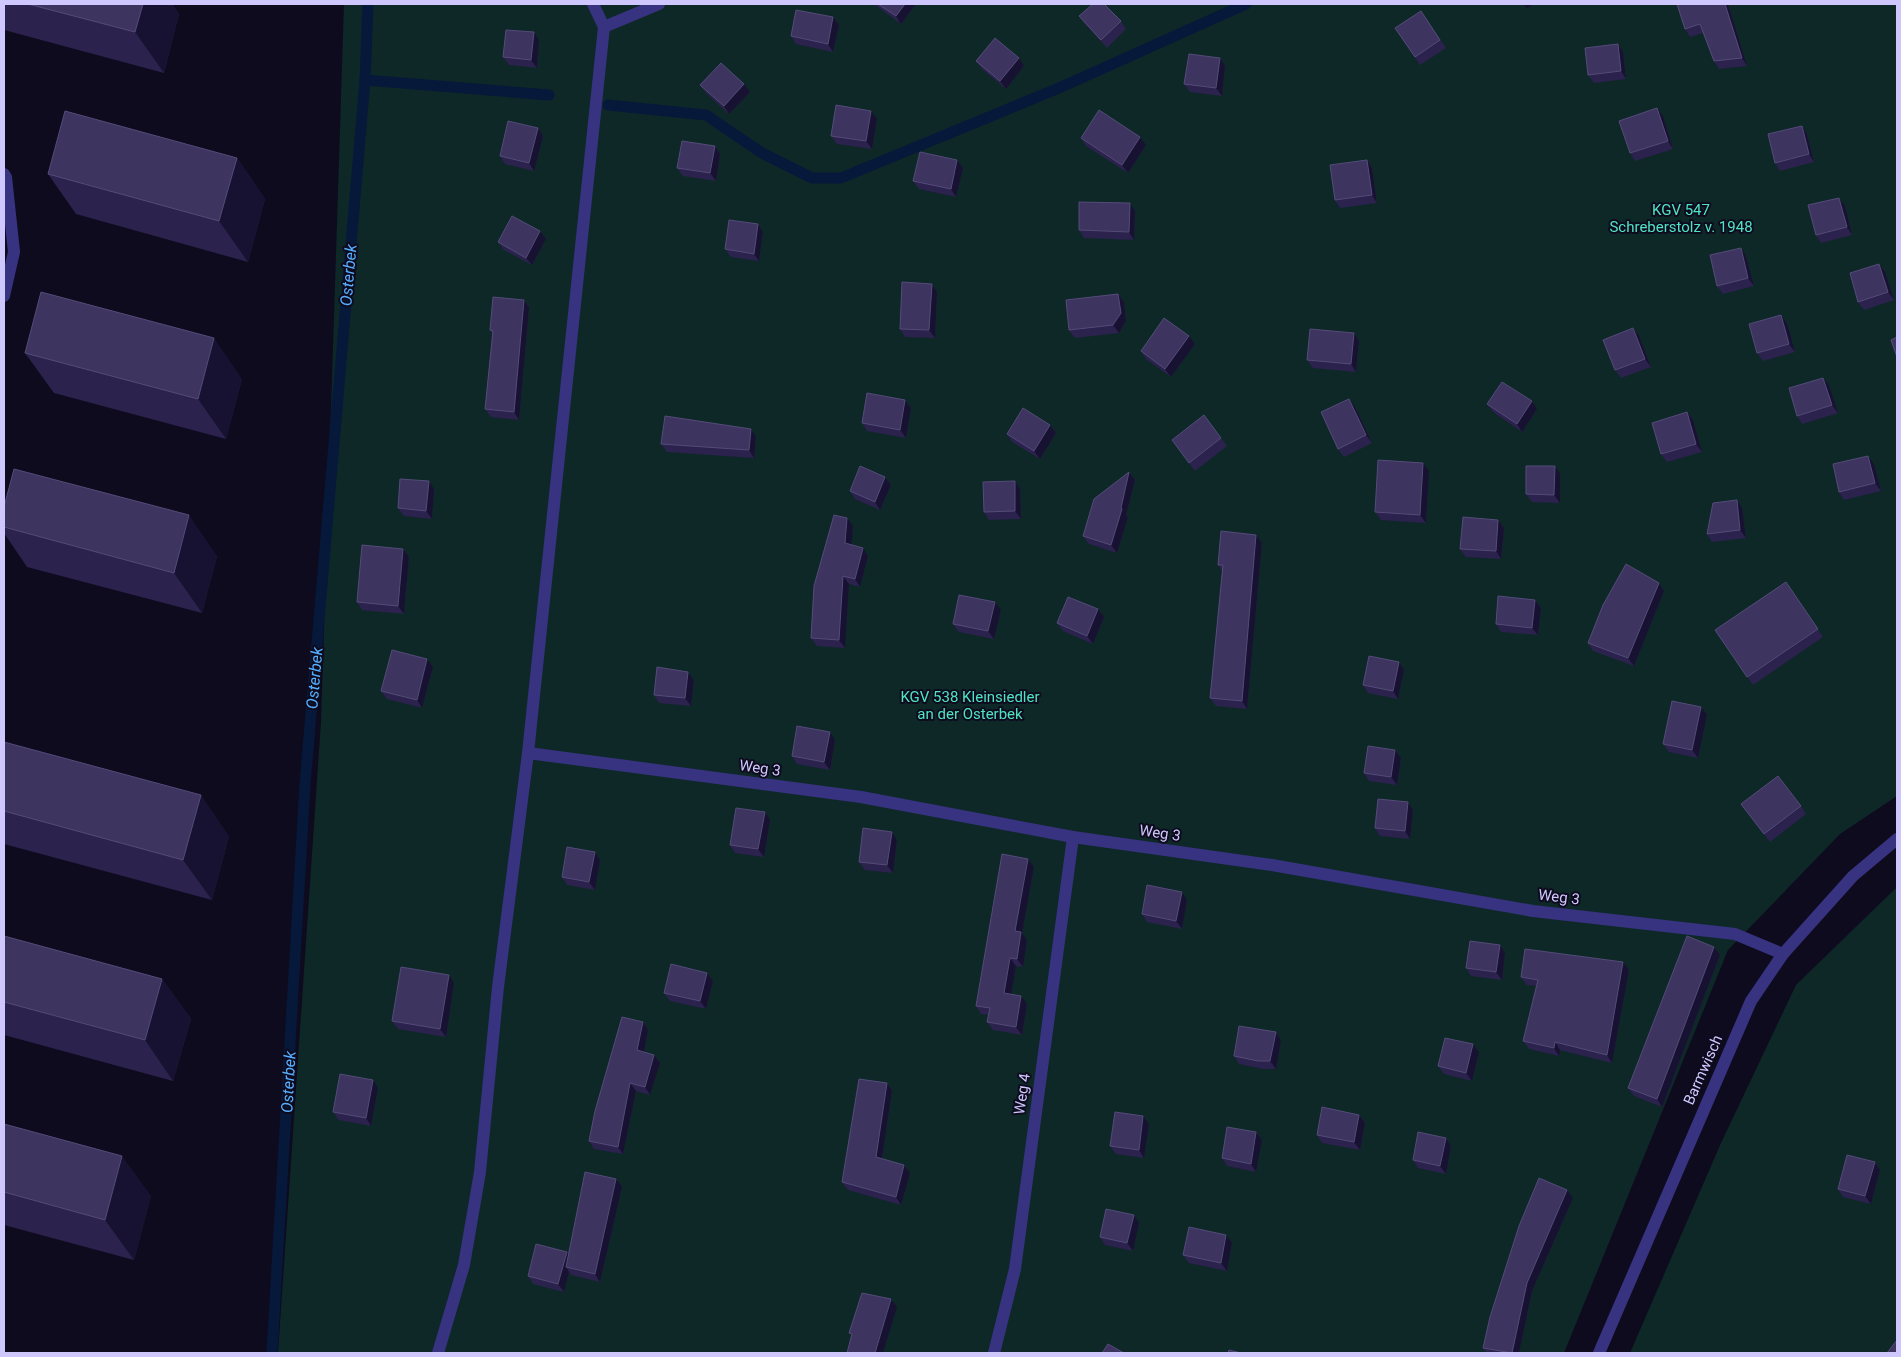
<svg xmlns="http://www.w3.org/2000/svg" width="1901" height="1357" font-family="Roboto,sans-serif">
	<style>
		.green { fill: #0e2828 }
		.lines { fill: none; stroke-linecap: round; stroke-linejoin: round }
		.stream { stroke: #06193b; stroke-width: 11 }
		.minor { stroke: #373380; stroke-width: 12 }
		.wall { fill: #2b224d }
		.shaded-wall { fill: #181232 }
		.building { fill: #3d3460; stroke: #544b79 }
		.labels { text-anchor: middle; stroke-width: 4; stroke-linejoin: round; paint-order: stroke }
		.park-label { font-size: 15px; fill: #4fe4c1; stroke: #0e0b1e }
		.street-label { font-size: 15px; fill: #cfc8ff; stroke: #0e0b1e }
		.water-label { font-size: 16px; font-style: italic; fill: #56aeff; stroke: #0e0b1e }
	</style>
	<rect width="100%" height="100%" fill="#0e0b1e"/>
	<g class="green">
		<polygon points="344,4 1897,4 1897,796 1840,834 1728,950 1564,1353 278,1353 321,722"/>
		<polygon points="1897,887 1897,1353 1630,1353 1721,1143 1796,985"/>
	</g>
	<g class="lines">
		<g class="stream">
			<polyline points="365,80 549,95"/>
			<polyline points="608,105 706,115 762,153 812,178 841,178 1059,88 1246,4"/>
			<polyline points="272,1353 305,784 365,80 368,4"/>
		</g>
		<g class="minor">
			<polyline points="604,27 659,4"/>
			<polyline points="4,174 6,177 14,252 4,296"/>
			<polyline points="528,753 861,797 1073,837 1272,865 1533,911 1735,934 1783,954"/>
			<polyline points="438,1353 464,1265 480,1172 498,987 528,753 604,27 593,4"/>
			<polyline points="994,1353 1015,1269 1073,837"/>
			<polyline points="1599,1353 1751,1001 1783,954 1853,876 1897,839"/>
		</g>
	</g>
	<g class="wall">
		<polygon points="4,4 172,4 179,14 164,73 4,30"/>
		<polygon points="874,4 916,4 901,24"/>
		<polygon points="1677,4 1728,4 1747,66 1719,69 1714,61 1703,33 1690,37 1685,29"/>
		<polygon points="1421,11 1446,48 1420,65 1395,28"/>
		<polygon points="1079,16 1121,21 1126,29 1107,48 1085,24"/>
		<polygon points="833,17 839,25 833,52 796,44 791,36"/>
		<polygon points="539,40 537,68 509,65 503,57"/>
		<polygon points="1618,44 1623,52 1626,79 1594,83 1588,75"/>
		<polygon points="1019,58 1024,66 1006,89 982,69 976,61"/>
		<polygon points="1220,58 1225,66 1222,96 1190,92 1184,84"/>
		<polygon points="744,84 750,92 729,114 706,93 700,85"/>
		<polygon points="1663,116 1673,149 1635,161 1630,153"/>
		<polygon points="877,119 872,149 837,144 831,136"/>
		<polygon points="1802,126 1807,134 1814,162 1780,171 1775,163"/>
		<polygon points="538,128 543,136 534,171 505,164 500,156"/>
		<polygon points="1081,138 1146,145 1128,173 1086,146"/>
		<polygon points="715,146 720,154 716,181 683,176 677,168"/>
		<polygon points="237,158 265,199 248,262 76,214 48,174"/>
		<polygon points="957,160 963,168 956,197 919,189 913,181"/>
		<polygon points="1367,160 1372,168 1377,203 1340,208 1335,200"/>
		<polygon points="1845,206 1852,235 1821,243 1816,235"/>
		<polygon points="1135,211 1134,240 1084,238 1079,230"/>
		<polygon points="758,224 763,232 759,261 731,257 725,249"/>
		<polygon points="546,239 532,265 504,250 498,242"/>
		<polygon points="1746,256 1754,286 1723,294 1717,286"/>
		<polygon points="1879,264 1885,272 1894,300 1864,310 1858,302"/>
		<polygon points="932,284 937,292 935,338 905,337 900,329"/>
		<polygon points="1118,294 1124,302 1126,321 1119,333 1075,338 1069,330"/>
		<polygon points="529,308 519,420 491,417 485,409 492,334 490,330"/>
		<polygon points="1787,323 1795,352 1763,361 1757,353"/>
		<polygon points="1354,333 1359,341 1356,372 1313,368 1307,360"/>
		<polygon points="1639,336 1651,367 1621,378 1615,370"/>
		<polygon points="1195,344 1171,377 1146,359 1141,351"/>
		<polygon points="25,353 242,379 226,439 54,393"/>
		<polygon points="1829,385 1838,413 1802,424 1797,416"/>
		<polygon points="905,400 911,408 906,438 867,431 862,423"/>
		<polygon points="1532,401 1537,409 1522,432 1493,412 1487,404"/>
		<polygon points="1355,407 1372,443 1344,457 1338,449"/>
		<polygon points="1687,412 1693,420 1702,452 1667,462 1661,454"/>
		<polygon points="1050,425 1056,433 1040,459 1012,442 1007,434"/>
		<polygon points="756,437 754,458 667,452 661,444"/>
		<polygon points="1221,438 1227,446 1195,471 1172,440"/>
		<polygon points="1874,464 1881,491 1844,500 1839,492"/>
		<polygon points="1429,471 1426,523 1381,520 1375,512"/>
		<polygon points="1129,472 1135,480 1126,515 1128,517 1117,553 1089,544 1083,536"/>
		<polygon points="1560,474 1560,503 1532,502 1526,494"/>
		<polygon points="885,477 891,485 880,510 855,499 850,491"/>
		<polygon points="429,481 434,489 432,519 404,516 398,508"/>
		<polygon points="1015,481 1020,489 1021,519 989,520 984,512"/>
		<polygon points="1737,500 1742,508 1746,538 1712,542 1707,534"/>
		<polygon points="4,507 217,556 202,613 27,567 4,533"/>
		<polygon points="1498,520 1504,528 1501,559 1466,557 1460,549"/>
		<polygon points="853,526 851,545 868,556 860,587 849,584 845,648 817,646 811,638"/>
		<polygon points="1256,535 1262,543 1247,709 1216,706 1210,698 1222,571 1218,565"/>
		<polygon points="403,549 409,557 404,614 362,610 357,602"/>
		<polygon points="1786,582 1823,637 1753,685 1715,630"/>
		<polygon points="1664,591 1634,666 1593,651 1588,643"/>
		<polygon points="1535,600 1541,608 1538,635 1501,632 1496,624"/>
		<polygon points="1001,610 994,639 959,632 953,624"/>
		<polygon points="1104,617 1093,644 1063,631 1057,623"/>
		<polygon points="433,667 422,708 387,699 381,691"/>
		<polygon points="1404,670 1398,699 1368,693 1363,685"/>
		<polygon points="688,672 694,680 691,706 659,703 654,695"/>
		<polygon points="1707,715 1698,758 1669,752 1663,744"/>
		<polygon points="835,740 830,770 797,764 792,756"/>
		<polygon points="4,742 229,836 212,900 4,844"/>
		<polygon points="1401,758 1397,785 1369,781 1364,773"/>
		<polygon points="1408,802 1413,810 1410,839 1380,836 1375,828"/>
		<polygon points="1741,804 1801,806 1806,814 1770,842"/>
		<polygon points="765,812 770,820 764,857 735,853 730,845"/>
		<polygon points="892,832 897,840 893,873 865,870 859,862"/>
		<polygon points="600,860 595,890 567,885 562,877"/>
		<polygon points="1034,867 1022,933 1027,940 1023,967 1016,966 1011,994 1027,1004 1022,1035 993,1030 987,1022 989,1015 981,1014 976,1006"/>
		<polygon points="1187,900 1182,929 1147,922 1142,914"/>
		<polygon points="4,936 162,979 191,1019 173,1081 4,1035"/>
		<polygon points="1500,945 1505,953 1502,980 1471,976 1466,968"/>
		<polygon points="1720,955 1662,1107 1634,1096 1628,1088"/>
		<polygon points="1629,970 1612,1063 1560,1050 1559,1056 1529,1049 1523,1041 1536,986 1527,985 1521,977"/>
		<polygon points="707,973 713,981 706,1009 670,1001 664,993"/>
		<polygon points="454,983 446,1037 398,1029 392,1021"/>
		<polygon points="643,1022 648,1030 644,1052 654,1055 660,1063 650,1095 636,1091 623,1154 594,1149 589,1141"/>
		<polygon points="1276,1032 1281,1040 1276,1069 1263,1069 1239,1064 1234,1056"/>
		<polygon points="1479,1052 1472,1081 1444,1074 1438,1066"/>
		<polygon points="887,1083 892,1091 882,1159 904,1165 910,1173 901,1205 848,1190 842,1182"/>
		<polygon points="378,1088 371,1126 339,1120 333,1112"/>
		<polygon points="1359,1115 1365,1123 1360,1150 1322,1143 1317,1135"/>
		<polygon points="4,1124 151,1196 134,1260 4,1225"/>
		<polygon points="1149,1124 1144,1158 1116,1154 1110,1146"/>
		<polygon points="1256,1132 1262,1140 1256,1172 1227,1166 1222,1158"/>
		<polygon points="1446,1138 1451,1146 1446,1174 1418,1168 1413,1160"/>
		<polygon points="1875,1162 1880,1170 1871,1204 1843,1197 1838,1189"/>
		<polygon points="622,1187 600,1282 571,1275 569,1272 564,1292 533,1284 528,1276 567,1252 568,1254"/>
		<polygon points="1573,1198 1532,1291 1519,1353 1487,1353 1483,1348"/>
		<polygon points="1139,1223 1133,1251 1105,1245 1100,1237"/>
		<polygon points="1232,1243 1227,1271 1189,1263 1183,1255"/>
	</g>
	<g class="shaded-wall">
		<polygon points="143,4 172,4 179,14 164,73 135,32"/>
		<polygon points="905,4 916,4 901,24 896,16"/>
		<polygon points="1524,4 1532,4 1527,9"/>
		<polygon points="1725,4 1728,4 1747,66 1742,58"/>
		<polygon points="833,17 839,25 833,52 828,44"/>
		<polygon points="534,32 539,40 537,68 531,60"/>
		<polygon points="1618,44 1623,52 1626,79 1621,71"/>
		<polygon points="1019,58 1024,66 1006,89 1000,81"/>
		<polygon points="1220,58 1225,66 1222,96 1216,88"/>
		<polygon points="744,84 750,92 729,114 724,106"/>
		<polygon points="1657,108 1663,116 1673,149 1668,141"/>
		<polygon points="871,111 877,119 872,149 866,141"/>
		<polygon points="1802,126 1807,134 1814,162 1809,154"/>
		<polygon points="538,128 543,136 534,171 529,163"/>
		<polygon points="1140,137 1146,145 1128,173 1122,165"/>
		<polygon points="715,146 720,154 716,181 710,173"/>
		<polygon points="237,158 265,199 248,262 219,221"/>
		<polygon points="957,160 963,168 956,197 951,189"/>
		<polygon points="1367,160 1372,168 1377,203 1372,195"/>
		<polygon points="1839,198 1845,206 1852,235 1847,227"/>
		<polygon points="1130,203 1135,211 1134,240 1129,232"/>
		<polygon points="758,224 763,232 759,261 754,254"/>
		<polygon points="540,231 546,239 532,265 526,258"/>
		<polygon points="1741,248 1746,256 1754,286 1748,278"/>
		<polygon points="1879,264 1885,272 1894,300 1888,292"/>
		<polygon points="932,284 937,292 935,338 929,330"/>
		<polygon points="1118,294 1124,302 1126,321 1119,333 1113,325"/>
		<polygon points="524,300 529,308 519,420 514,412"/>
		<polygon points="1781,315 1787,323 1795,352 1789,344"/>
		<polygon points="1633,328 1639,336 1651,367 1645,359"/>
		<polygon points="1354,333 1359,341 1356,372 1351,364"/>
		<polygon points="1189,336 1195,344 1171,377 1165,369"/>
		<polygon points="214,338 242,379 226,439 198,399"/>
		<polygon points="1823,378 1829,385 1838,413 1832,405"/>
		<polygon points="1349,399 1355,407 1372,443 1366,435"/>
		<polygon points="905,400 911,408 906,438 900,430"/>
		<polygon points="1532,401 1537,409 1522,432 1517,424"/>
		<polygon points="1687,412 1693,420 1702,452 1696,444"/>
		<polygon points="1050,425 1056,433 1040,459 1034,451"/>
		<polygon points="751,429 756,437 754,458 749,450"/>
		<polygon points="1868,456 1874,464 1881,491 1875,483"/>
		<polygon points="1423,463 1429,471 1426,523 1420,515"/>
		<polygon points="1555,466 1560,474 1560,503 1554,495"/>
		<polygon points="1129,472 1135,480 1126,515 1128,517 1117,553 1111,545"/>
		<polygon points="885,477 891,485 880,510 875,502"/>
		<polygon points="429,481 434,489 432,519 426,511"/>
		<polygon points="1015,481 1020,489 1021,519 1015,511"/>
		<polygon points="1737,500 1742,508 1746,538 1740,530"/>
		<polygon points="189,515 217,556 202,613 174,573"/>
		<polygon points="847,518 853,526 851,551 845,543"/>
		<polygon points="1498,520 1504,528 1501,559 1496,551"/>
		<polygon points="1256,535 1262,543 1247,709 1242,701"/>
		<polygon points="863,548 868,556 860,587 855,579"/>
		<polygon points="403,549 409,557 404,614 398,606"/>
		<polygon points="843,576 849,584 845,648 839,640"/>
		<polygon points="1659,583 1664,591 1634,666 1628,658"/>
		<polygon points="1535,600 1541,608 1538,635 1532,628"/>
		<polygon points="995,602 1001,610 994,639 988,631"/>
		<polygon points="1098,609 1104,617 1093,644 1087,636"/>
		<polygon points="427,659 433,667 422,708 417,700"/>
		<polygon points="1399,662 1404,670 1398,699 1393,691"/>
		<polygon points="688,672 694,680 691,706 685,698"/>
		<polygon points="1701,707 1707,715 1698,758 1692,750"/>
		<polygon points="830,732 835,740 830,770 824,762"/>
		<polygon points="1395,750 1401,758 1397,785 1391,777"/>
		<polygon points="201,795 229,836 212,900 183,860"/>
		<polygon points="1408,802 1413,810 1410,839 1405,831"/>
		<polygon points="765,812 770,820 764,857 758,849"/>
		<polygon points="892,832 897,840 893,873 887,865"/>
		<polygon points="595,852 600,860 595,890 589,882"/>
		<polygon points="1028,859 1034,867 1022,933 1027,940 1023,967 1017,959 1015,931"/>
		<polygon points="1182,892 1187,900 1182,929 1176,921"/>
		<polygon points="1500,945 1505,953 1502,980 1496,972"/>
		<polygon points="1714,947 1720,955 1662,1107 1657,1099"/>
		<polygon points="1010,958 1016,966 1010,1001 1004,993"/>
		<polygon points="1623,962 1629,970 1612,1063 1607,1055"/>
		<polygon points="707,973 713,981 706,1009 700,1001"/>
		<polygon points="449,975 454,983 446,1037 440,1029"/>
		<polygon points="162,979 191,1019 173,1081 145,1040"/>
		<polygon points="1021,996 1027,1004 1022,1035 1016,1027"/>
		<polygon points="643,1022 648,1030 643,1058 637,1050"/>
		<polygon points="1276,1032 1281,1040 1276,1069 1270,1061"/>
		<polygon points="1555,1042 1560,1050 1559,1056 1554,1048"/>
		<polygon points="1473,1044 1479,1052 1472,1081 1466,1073"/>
		<polygon points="654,1055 660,1063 650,1095 645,1087"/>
		<polygon points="373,1080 378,1088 371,1126 366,1118"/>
		<polygon points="630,1083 636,1091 623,1154 618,1147"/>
		<polygon points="887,1083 892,1091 881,1165 876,1157"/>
		<polygon points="1359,1115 1365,1123 1360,1150 1354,1142"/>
		<polygon points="1143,1116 1149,1124 1144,1158 1139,1150"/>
		<polygon points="1256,1132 1262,1140 1256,1172 1251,1164"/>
		<polygon points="1446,1138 1451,1146 1446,1174 1440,1166"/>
		<polygon points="122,1156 151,1196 134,1260 105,1220"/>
		<polygon points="1875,1162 1880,1170 1871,1204 1865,1196"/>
		<polygon points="904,1165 910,1173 901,1205 896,1197"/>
		<polygon points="616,1179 622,1187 600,1282 595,1274"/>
		<polygon points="1567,1190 1573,1198 1532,1291 1519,1353 1512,1353 1527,1283"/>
		<polygon points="1134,1215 1139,1223 1133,1251 1127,1243"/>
		<polygon points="1226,1235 1232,1243 1227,1271 1221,1263"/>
		<polygon points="567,1252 572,1260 566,1267 569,1272 564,1292 558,1284"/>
		<polygon points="891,1299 897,1307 883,1353 875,1353"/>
	</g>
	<g class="building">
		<polygon points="28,4 143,4 135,32"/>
		<polygon points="878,4 905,4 896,16"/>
		<polygon points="1093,4 1104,4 1121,21 1101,40 1079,16"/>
		<polygon points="1677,4 1725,4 1742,58 1714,61 1700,24 1685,29"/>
		<polygon points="796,10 833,17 828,44 791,36"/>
		<polygon points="1421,11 1440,40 1415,57 1395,28"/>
		<polygon points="506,30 534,32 531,60 503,57"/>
		<polygon points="995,38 1019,58 1000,81 976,61"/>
		<polygon points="1618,44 1621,71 1588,75 1585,48"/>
		<polygon points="1189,54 1220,58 1216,88 1184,84"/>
		<polygon points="721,63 744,84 724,106 700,85"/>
		<polygon points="836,105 871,111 866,141 831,136"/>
		<polygon points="1657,108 1668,141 1630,153 1619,121"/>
		<polygon points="1099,110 1140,137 1122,165 1081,138"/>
		<polygon points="65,111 237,158 219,221 48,174"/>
		<polygon points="508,121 538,128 529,163 500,156"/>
		<polygon points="1802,126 1809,154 1775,163 1768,134"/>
		<polygon points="682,141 715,146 710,173 677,168"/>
		<polygon points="920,152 957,160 951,189 913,181"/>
		<polygon points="1367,160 1372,195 1335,200 1330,165"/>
		<polygon points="1839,198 1847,227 1816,235 1808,205"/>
		<polygon points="1079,202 1130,203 1129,232 1079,230"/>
		<polygon points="512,216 540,231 526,258 498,242"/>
		<polygon points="729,220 758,224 754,254 725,249"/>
		<polygon points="1741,248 1748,278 1717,286 1710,255"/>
		<polygon points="1879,264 1888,292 1858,302 1850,273"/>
		<polygon points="902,282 932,284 929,330 900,329"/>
		<polygon points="41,292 214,338 198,399 25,353"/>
		<polygon points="1118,294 1121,313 1113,325 1069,330 1066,300"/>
		<polygon points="493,297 524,300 514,412 485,409 493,331 490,330"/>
		<polygon points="1781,315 1789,344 1757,353 1749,324"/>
		<polygon points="1164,318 1189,336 1165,369 1141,351"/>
		<polygon points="1633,328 1645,359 1615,370 1603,340"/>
		<polygon points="1310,329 1354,333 1351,364 1307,360"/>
		<polygon points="1897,337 1897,357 1891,340"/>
		<polygon points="1823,378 1832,405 1797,416 1789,388"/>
		<polygon points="1502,382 1532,401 1517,424 1487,404"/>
		<polygon points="867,393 905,400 900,430 862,423"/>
		<polygon points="1349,399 1366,435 1338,449 1321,412"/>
		<polygon points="1023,408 1050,425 1034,451 1007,434"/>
		<polygon points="1687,412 1696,444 1661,454 1652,423"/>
		<polygon points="1204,415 1221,438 1189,463 1172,440"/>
		<polygon points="665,416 751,429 749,450 661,444"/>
		<polygon points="1868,456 1875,483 1839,492 1833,464"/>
		<polygon points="1378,460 1423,463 1420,515 1375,512"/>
		<polygon points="860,466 885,477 875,502 850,491"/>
		<polygon points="1526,466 1555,466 1554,495 1526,494"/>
		<polygon points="14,469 189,515 174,573 4,527 4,507"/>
		<polygon points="1129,472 1121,508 1122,509 1111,545 1083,536 1094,499"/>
		<polygon points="400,479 429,481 426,511 398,508"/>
		<polygon points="1015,481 1015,511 984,512 983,482"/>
		<polygon points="1737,500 1740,530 1707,534 1713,503"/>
		<polygon points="834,515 847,518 845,543 863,548 855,579 843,576 839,640 811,638 814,586"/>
		<polygon points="1463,517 1498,520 1496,551 1460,549"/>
		<polygon points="1221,531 1256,535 1242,701 1210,698 1223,565 1218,565"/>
		<polygon points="362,545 403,549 398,606 357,602"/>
		<polygon points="1626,564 1659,583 1628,658 1588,643 1603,605"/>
		<polygon points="1786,582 1818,629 1747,677 1715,630"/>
		<polygon points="959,595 995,602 988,631 953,624"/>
		<polygon points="1498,596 1535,600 1532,628 1496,624"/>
		<polygon points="1068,597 1098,609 1087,636 1057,623"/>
		<polygon points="392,650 427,659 417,700 381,691"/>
		<polygon points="1369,656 1399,662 1393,691 1363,685"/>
		<polygon points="657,667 688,672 685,698 654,695"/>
		<polygon points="1672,701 1701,707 1692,750 1663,744"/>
		<polygon points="797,726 830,732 824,762 792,756"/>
		<polygon points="4,742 201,795 183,860 4,811"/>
		<polygon points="1368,746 1395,750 1391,777 1364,773"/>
		<polygon points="1778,776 1801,806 1764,834 1741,804"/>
		<polygon points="1378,799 1408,802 1405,831 1375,828"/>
		<polygon points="736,808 765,812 758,849 730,845"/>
		<polygon points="863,828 892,832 887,865 859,862"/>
		<polygon points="567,847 595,852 589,882 562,877"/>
		<polygon points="1002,854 1028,859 1015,931 1021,932 1017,959 1010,958 1004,993 1021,996 1016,1027 987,1022 990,1008 976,1006"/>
		<polygon points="1147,885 1182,892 1176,921 1142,914"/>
		<polygon points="4,936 162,979 145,1040 4,1002"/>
		<polygon points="1687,936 1714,947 1657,1099 1628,1088"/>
		<polygon points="1470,941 1500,945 1496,972 1466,968"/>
		<polygon points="1525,949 1623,962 1607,1055 1555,1042 1554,1048 1523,1041 1538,980 1521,977"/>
		<polygon points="671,964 707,973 700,1001 664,993"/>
		<polygon points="401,967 449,975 440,1029 392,1021"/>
		<polygon points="622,1017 643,1022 637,1050 654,1055 645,1087 630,1083 618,1147 589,1141 595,1111"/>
		<polygon points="1239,1026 1276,1032 1270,1061 1258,1061 1234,1056"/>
		<polygon points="1445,1038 1473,1044 1466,1073 1438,1066"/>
		<polygon points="340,1074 373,1080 366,1118 333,1112"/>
		<polygon points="859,1079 887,1083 876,1157 904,1165 896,1197 842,1182"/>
		<polygon points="1322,1107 1359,1115 1354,1142 1317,1135"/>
		<polygon points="1115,1112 1143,1116 1139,1150 1110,1146"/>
		<polygon points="4,1124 122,1156 105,1220 4,1192"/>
		<polygon points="1227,1127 1256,1132 1251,1164 1222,1158"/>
		<polygon points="1418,1132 1446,1138 1440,1166 1413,1160"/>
		<polygon points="1847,1155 1875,1162 1865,1196 1838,1189"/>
		<polygon points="585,1172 616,1179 595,1274 566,1267"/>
		<polygon points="1539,1178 1567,1190 1527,1283 1512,1353 1483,1348 1490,1317 1519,1226"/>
		<polygon points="1106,1209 1134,1215 1127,1243 1100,1237"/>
		<polygon points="1189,1227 1226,1235 1221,1263 1183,1255"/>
		<polygon points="536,1244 567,1252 558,1284 528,1276"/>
		<polygon points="862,1293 891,1299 875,1353 847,1353 852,1334 849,1333"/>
		<polygon points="1897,1340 1897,1353 1887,1353"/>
		<polygon points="1108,1344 1124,1353 1102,1353"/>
		<polygon points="1229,1350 1241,1353 1228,1353"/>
	</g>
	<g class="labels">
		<g class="park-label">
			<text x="1681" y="215">KGV 547<tspan x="1681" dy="17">Schreberstolz v. 1948</tspan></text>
			<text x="970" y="702">KGV 538 Kleinsiedler<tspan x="970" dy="17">an der Osterbek</tspan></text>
		</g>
		<g class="street-label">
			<text transform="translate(760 768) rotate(8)" y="5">Weg 3</text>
			<text transform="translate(1160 833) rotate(8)" y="5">Weg 3</text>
			<text transform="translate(1559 897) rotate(7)" y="5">Weg 3</text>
			<text transform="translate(1703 1070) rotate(-66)" y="5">Barmwisch</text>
			<text transform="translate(1022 1094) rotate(-82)" y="5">Weg 4</text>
		</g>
		<g class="water-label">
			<text transform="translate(348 275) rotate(-85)" y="6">Osterbek</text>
			<text transform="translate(314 678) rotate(-85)" y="6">Osterbek</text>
			<text transform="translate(288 1082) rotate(-87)" y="6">Osterbek</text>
		</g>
	</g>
	<rect width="1901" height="1357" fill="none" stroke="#cfc8ff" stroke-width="10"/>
</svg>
